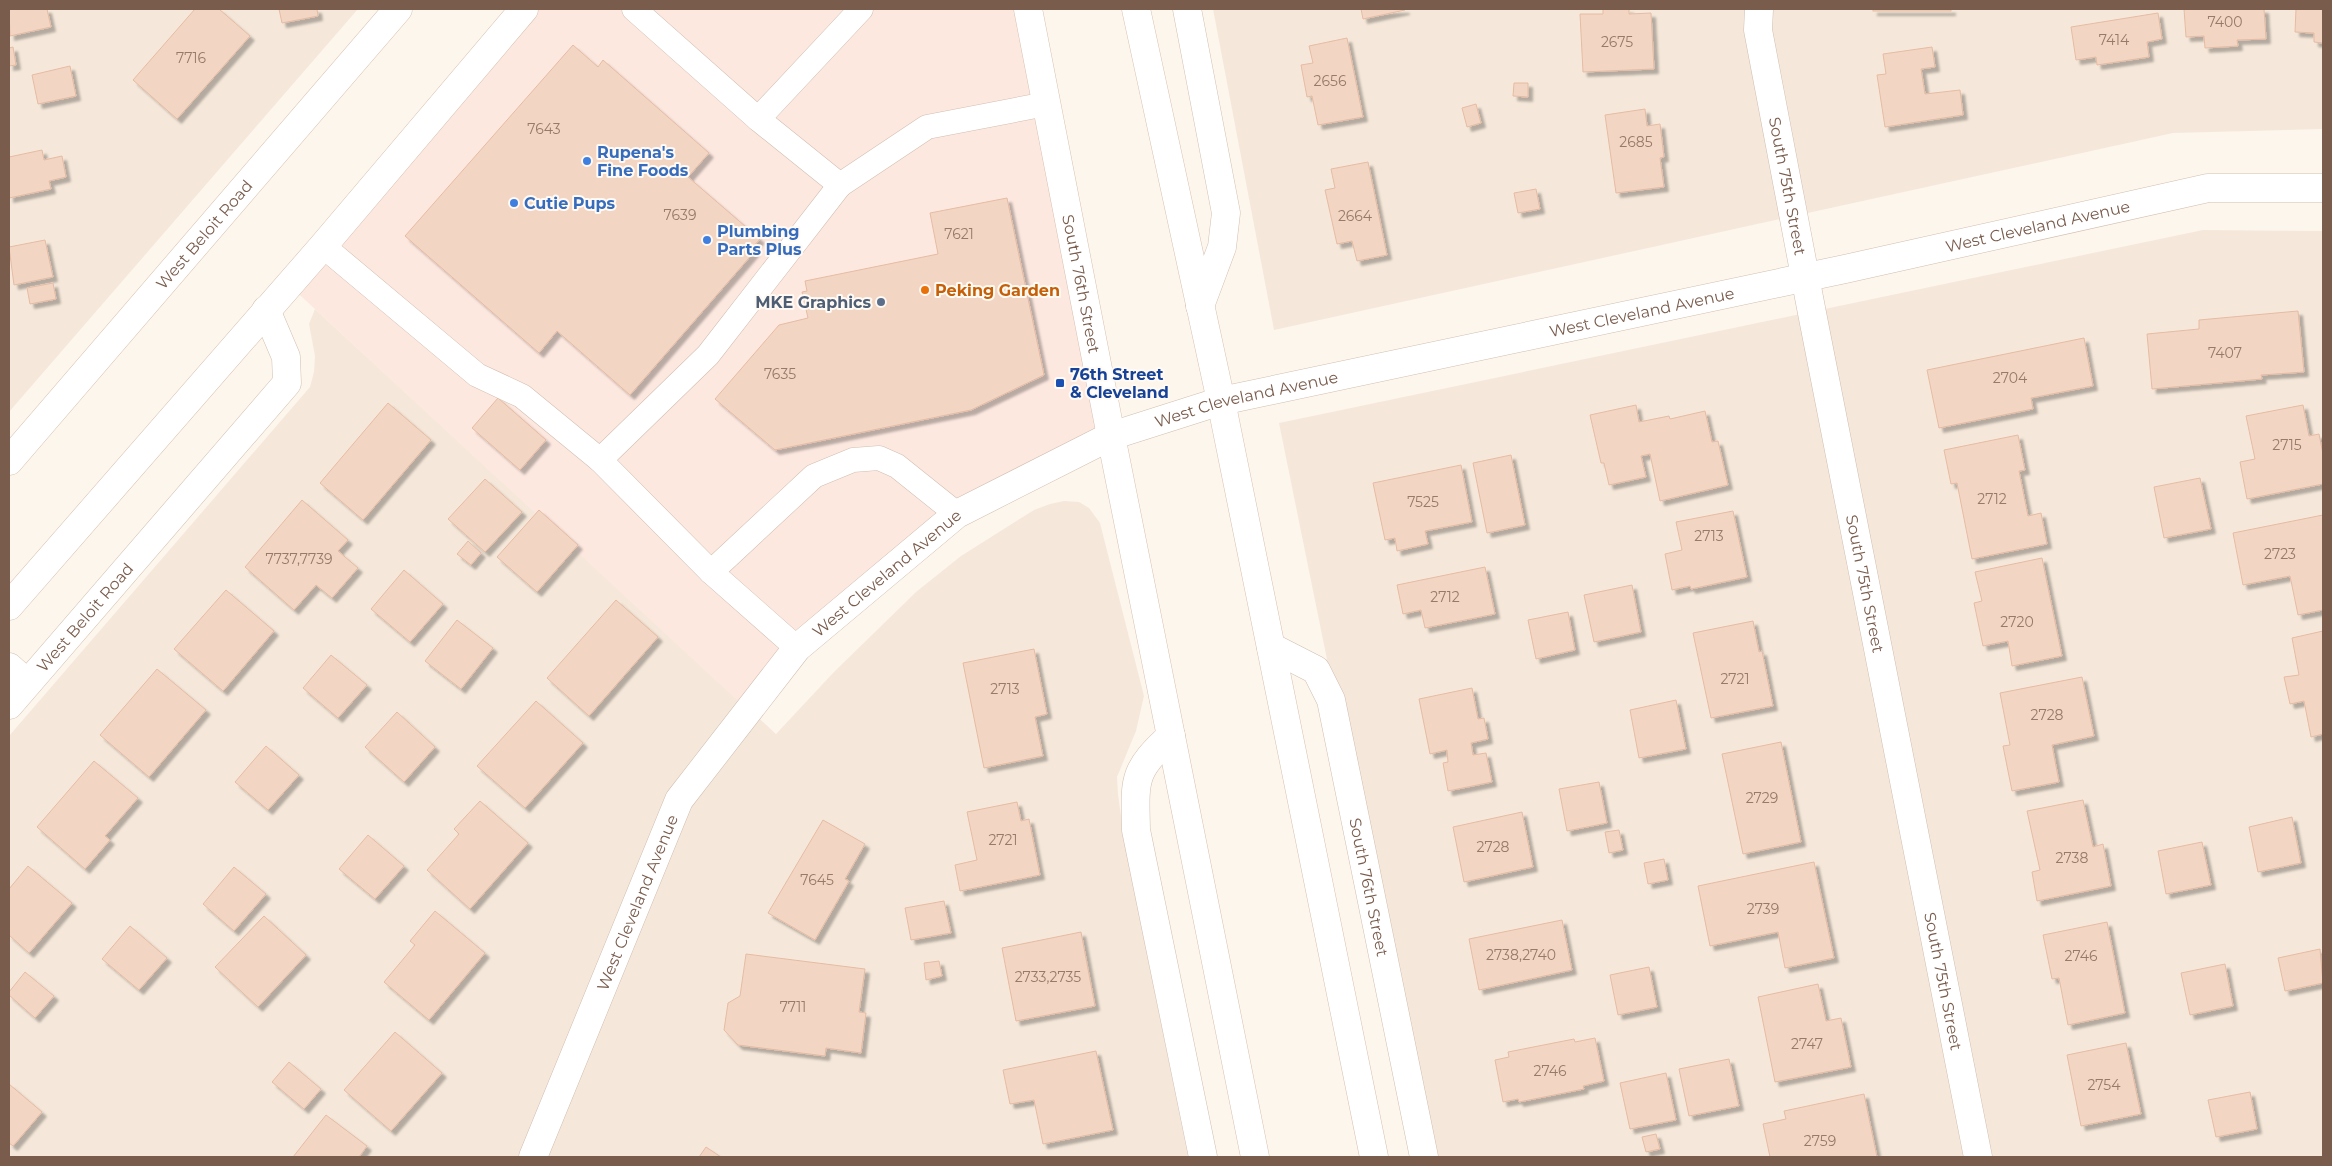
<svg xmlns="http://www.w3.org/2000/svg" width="2332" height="1166" font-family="Montserrat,sans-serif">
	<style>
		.residential { fill: #f5e8da }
		.commercial { fill: #fde8e0 }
		.building { fill: #f3d5c3; stroke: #e6bba3; filter: url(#shadow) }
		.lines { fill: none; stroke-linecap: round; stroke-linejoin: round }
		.service-casing { stroke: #d1beb0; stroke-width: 25 }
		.minor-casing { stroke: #d1beb0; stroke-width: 29 }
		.tertiary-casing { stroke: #d1beb0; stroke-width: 29 }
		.secondary-casing { stroke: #d6c0b0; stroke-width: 29 }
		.service { stroke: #fff; stroke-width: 24 }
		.minor { stroke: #fff; stroke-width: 28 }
		.tertiary { stroke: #fff; stroke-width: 28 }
		.secondary { stroke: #fff; stroke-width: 28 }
		.shop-dot { fill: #3f7fe0; stroke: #fffaf3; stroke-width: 2 }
		.food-dot { fill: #e8710a; stroke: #fffaf3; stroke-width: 2 }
		.service-dot { fill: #5c6f8a; stroke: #fffaf3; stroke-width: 2 }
		.transit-dot { fill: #1a4fb4; stroke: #fffaf3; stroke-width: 2 }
		.labels { text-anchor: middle; stroke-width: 4; stroke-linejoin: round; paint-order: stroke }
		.number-label { font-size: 14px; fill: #987a6a }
		.shop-label { font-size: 16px; font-weight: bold; fill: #366cbe; stroke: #fffaf3; text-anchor: start }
		.street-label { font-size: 16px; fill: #7a5c4d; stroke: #fffaf3 }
		.food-label { font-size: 16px; font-weight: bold; fill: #c56008; stroke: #fffaf3; text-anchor: start }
		.service-label { font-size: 16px; font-weight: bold; fill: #4e5e75; stroke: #fffaf3; text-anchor: end }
		.transit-label { font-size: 16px; font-weight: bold; fill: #164399; stroke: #fffaf3; text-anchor: start }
	</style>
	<defs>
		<filter id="shadow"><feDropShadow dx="4.5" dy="4.5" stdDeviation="1" flood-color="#0004"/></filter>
	</defs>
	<rect width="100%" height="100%" fill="#fdf6ec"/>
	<g class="residential">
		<polygon points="9,9 358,9 9,412"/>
		<polygon points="1213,9 2323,9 2323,129 2173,133 1274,330"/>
		<polygon points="2203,230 2323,231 2323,1157 1428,1157 1279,423"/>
		<polygon points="315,309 776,734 834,672 916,592 961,556 1034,510 1050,504 1064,501 1079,502 1089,508 1100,523 1144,696 1136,731 1117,777 1118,794 1125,845 1188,1157 9,1157 9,736 310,387 314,372 315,356 309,324"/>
	</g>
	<polygon class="commercial" points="524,9 1028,9 1111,436 957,514 749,711 289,285"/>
	<g class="building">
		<polygon points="9,9 47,9 51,27 10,36"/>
		<polygon points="195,9 219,9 250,36 177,119 133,80"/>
		<polygon points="279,9 317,9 318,16 282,23"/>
		<polygon points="1361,9 1405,9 1405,10 1363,19"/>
		<polygon points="1603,9 1629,9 1629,14 1651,13 1654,69 1583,72 1580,14 1603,14"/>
		<rect x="1873" y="9" width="78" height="2"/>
		<polygon points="2184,9 2264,9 2266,39 2237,40 2238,46 2205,48 2204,36 2186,37"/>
		<polygon points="2296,9 2323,9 2323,43 2314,42 2314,33 2295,32"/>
		<polygon points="2158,13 2162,39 2147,42 2149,57 2097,65 2096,57 2076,60 2071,27"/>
		<polygon points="1347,38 1363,117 1318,125 1312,96 1307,97 1301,65 1313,63 1309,46"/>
		<polygon points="573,45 598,67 603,60 709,153 688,177 760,239 752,248 755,251 630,395 557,331 539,353 405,236"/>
		<polygon points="13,47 16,65 9,66 9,48"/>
		<polygon points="1932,47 1935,67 1921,69 1925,94 1960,90 1963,115 1885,127 1877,75 1886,74 1883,54"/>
		<polygon points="70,66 76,96 38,104 32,75"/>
		<polygon points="1514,83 1528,83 1528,97 1513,96"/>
		<polygon points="1476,104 1481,123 1467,127 1462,108"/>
		<polygon points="1645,109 1647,126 1660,124 1664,157 1660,158 1664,187 1616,193 1605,115"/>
		<polygon points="42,150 44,160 62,156 66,177 49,181 51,189 9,198 9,157"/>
		<polygon points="1368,162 1387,255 1357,261 1352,241 1337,244 1325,190 1335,188 1331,169"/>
		<polygon points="1536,189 1540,209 1518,213 1514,193"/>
		<polygon points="1007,198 1044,375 971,410 775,450 715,399 779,325 808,318 802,292 807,291 805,281 938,254 930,213"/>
		<polygon points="45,240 53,277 14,285 9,247"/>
		<polygon points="53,283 56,299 30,304 27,288"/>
		<polygon points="2298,311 2304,372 2261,375 2262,379 2152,389 2147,334 2199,329 2199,320"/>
		<polygon points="2084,338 2093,386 2031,398 2033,409 1939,428 1927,370"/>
		<polygon points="498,398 546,440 520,470 472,428"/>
		<polygon points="388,403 431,440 363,520 320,483"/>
		<polygon points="1636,405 1639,422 1669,416 1670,419 1705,411 1712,442 1718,441 1728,485 1660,501 1650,454 1641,456 1646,477 1609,485 1604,463 1601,463 1590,415"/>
		<polygon points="2303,405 2309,436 2319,434 2323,454 2323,484 2247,499 2240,462 2255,459 2246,416"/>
		<polygon points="2018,435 2025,470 2019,471 2028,516 2041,513 2047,544 1972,559 1957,483 1951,484 1944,450"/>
		<polygon points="1511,455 1525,525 1487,533 1473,463"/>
		<polygon points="1461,465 1472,522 1425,531 1428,544 1397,551 1395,538 1385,540 1373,483"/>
		<polygon points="2200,478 2211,529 2164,538 2154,487"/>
		<polygon points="485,479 522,512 485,552 448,519"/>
		<polygon points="302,500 348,540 338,551 358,568 332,598 316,585 294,610 245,567"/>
		<polygon points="539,510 578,545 537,592 497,557"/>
		<polygon points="1733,511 1747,577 1691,589 1690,586 1672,590 1665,554 1682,550 1676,522"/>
		<polygon points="2323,515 2323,610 2298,615 2290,576 2243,585 2233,533"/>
		<polygon points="468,541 481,553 471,565 457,554"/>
		<polygon points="2042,558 2062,656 2012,666 2008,641 1983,646 1974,603 1982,601 1975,572"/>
		<polygon points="1485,567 1495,614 1425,628 1421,610 1403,614 1397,585"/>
		<polygon points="404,570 443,604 410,642 371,609"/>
		<polygon points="1632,585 1641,632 1594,642 1584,595"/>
		<polygon points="226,590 274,631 223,691 174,649"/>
		<polygon points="616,600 658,637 589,716 547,678"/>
		<polygon points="1568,612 1575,650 1536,659 1528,620"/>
		<polygon points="457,620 493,648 461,689 425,661"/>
		<polygon points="1753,621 1759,652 1762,651 1773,706 1711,718 1693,633"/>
		<polygon points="2323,631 2323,734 2311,737 2304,701 2290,704 2284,677 2299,675 2292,638"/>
		<polygon points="1034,649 1047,714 1035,717 1043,756 984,768 963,663"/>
		<polygon points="331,655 367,685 338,718 303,688"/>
		<polygon points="157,669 206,710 149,777 100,735"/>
		<polygon points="2082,677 2094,736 2052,745 2059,782 2012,791 2003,746 2010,745 2000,693"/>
		<polygon points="1472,688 1478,719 1484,718 1488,739 1471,743 1473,755 1486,753 1492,782 1448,791 1443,763 1448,762 1447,750 1430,754 1419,699"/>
		<polygon points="1676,700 1686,749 1639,758 1630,710"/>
		<polygon points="536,701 583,743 525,808 477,766"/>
		<polygon points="397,712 435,747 404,782 365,747"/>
		<polygon points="1781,742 1801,842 1743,854 1722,754"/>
		<polygon points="266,746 299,775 268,810 235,782"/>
		<polygon points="94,761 138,798 105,836 110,840 85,869 37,827"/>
		<polygon points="1599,782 1607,823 1567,831 1559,789"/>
		<polygon points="2083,800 2093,847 2103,844 2111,886 2037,901 2032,872 2040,870 2027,811"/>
		<polygon points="480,801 528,843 470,909 427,870 459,834 454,829"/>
		<polygon points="1017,802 1021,821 1029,819 1040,875 960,891 955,865 977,860 967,812"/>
		<polygon points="1522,812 1533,867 1464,882 1453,827"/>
		<polygon points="2292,817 2301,863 2258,872 2249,827"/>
		<polygon points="823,820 865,844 845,879 849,881 815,940 768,913"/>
		<polygon points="1619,830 1623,850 1609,853 1605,832"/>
		<polygon points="368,835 404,866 375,899 339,869"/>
		<polygon points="2202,842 2211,885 2166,894 2158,851"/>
		<polygon points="1664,859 1668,880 1648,884 1644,863"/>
		<polygon points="1814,862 1834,958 1785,968 1778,932 1710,946 1698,886"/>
		<polygon points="28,866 72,903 29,953 9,935 9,889"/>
		<polygon points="234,867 266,894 234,931 203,904"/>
		<polygon points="944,901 951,933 911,940 905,908"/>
		<polygon points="435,911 485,953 429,1020 384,982 415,945 410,941"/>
		<polygon points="264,916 306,955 258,1007 215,967"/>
		<polygon points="1562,920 1572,970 1479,990 1469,939"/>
		<polygon points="2107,922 2125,1013 2068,1025 2059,978 2052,979 2043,935"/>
		<polygon points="130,926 167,958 139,990 102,959"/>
		<polygon points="1081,932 1095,1006 1016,1021 1002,948"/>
		<polygon points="2320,949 2323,983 2285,991 2278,958"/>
		<polygon points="746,954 865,969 859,1012 866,1013 861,1053 826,1048 825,1056 738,1045 724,1030 728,1003 740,996"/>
		<polygon points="939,961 942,976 926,980 924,963"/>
		<polygon points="2225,964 2233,1006 2190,1015 2181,973"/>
		<polygon points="1649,967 1657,1007 1618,1015 1610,975"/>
		<polygon points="25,972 54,996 35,1018 9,995 9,992"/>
		<polygon points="1818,984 1826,1021 1841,1018 1851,1067 1775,1082 1758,997"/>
		<polygon points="395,1032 442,1073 391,1131 344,1090"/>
		<polygon points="1595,1038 1604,1081 1583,1086 1584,1089 1519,1102 1518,1099 1503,1102 1495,1060 1509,1057 1508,1052 1574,1039 1575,1042"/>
		<polygon points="2126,1043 2141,1114 2081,1126 2067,1055"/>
		<polygon points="1096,1051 1113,1130 1043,1144 1034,1100 1010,1104 1003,1070"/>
		<polygon points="1729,1059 1739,1106 1689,1116 1679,1069"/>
		<polygon points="289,1062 321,1089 304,1109 272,1082"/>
		<polygon points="1666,1073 1676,1120 1630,1129 1620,1083"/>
		<polygon points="9,1084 42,1112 13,1146 9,1143"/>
		<polygon points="2250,1092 2257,1129 2216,1137 2208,1100"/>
		<polygon points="1864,1094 1877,1157 1770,1157 1763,1124 1786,1119 1784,1111"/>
		<polygon points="326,1115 367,1146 359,1157 293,1157"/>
		<polygon points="1656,1134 1660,1149 1646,1152 1642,1137"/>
		<polygon points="706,1147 721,1157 699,1157"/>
	</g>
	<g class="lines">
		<g class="service-casing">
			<g id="service">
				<polyline points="634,9 758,119 840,185 927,127 1046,104"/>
				<polyline points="758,119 861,9"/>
				<polyline points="323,246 477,375 522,396 600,460 708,355 840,185"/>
				<polyline points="600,460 711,572 797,648"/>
				<polyline points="711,572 814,476 853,460 879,458 897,466 957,514"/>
			</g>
		</g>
		<g class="minor-casing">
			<g id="minor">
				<polyline points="1187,9 1226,213 1222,247 1200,306"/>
				<path id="s1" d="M1759,9L1758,30L1812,313L1978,1157"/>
				<path id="s2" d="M1271,647L1316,670L1331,700L1424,1157"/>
				<polyline points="9,667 27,683"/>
				<path id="s3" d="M9,705L287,383L286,357L266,310"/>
				<path d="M1171,736C1132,771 1135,780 1136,830L1203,1157"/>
			</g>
		</g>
		<g class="tertiary-casing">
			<g id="tertiary">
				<path id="s4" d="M533,1157L679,800L797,648L957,514L1111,436L1221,401L1845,269L2208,188H2323"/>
			</g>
		</g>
		<g class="secondary-casing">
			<g id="secondary">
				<path id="s5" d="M1028,9L1111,436L1255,1157"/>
				<polyline points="1136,9 1221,401 1374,1157"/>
				<path id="s6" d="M9,461L398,9"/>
				<polyline points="9,606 323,246 524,9"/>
			</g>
		</g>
		<use href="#service" class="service"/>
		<use href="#minor" class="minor"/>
		<use href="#tertiary" class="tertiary"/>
		<use href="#secondary" class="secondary"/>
	</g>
	<g class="shop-dot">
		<circle cx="587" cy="161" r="5"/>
		<circle cx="514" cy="203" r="5"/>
		<circle cx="707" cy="240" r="5"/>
	</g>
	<circle class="food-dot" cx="925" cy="290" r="5"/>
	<circle class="service-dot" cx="881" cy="302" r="5"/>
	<rect class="transit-dot" x="1055" y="378" width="10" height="10" rx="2.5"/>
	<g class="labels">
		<g class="number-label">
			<text x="2225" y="27">7400</text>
			<text x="2114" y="45">7414</text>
			<text x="1617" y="47">2675</text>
			<text x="191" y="63">7716</text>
			<text x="1330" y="86">2656</text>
			<text x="544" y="134">7643</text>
			<text x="1636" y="147">2685</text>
			<text x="680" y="220">7639</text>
			<text x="1355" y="221">2664</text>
			<text x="959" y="239">7621</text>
			<text x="2225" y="358">7407</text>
			<text x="780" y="379">7635</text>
			<text x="2010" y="383">2704</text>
			<text x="2287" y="450">2715</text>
			<text x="1992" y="504">2712</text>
			<text x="1423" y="507">7525</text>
			<text x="1709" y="541">2713</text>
			<text x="2280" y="559">2723</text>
			<text x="299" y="564">7737,7739</text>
			<text x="1445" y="602">2712</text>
			<text x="2017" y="627">2720</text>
			<text x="1735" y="684">2721</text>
			<text x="1005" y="694">2713</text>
			<text x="2047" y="720">2728</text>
			<text x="1762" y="803">2729</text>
			<text x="1003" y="845">2721</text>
			<text x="1493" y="852">2728</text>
			<text x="2072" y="863">2738</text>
			<text x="817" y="885">7645</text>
			<text x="1763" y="914">2739</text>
			<text x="1521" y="960">2738,2740</text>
			<text x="2081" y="961">2746</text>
			<text x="1048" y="982">2733,2735</text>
			<text x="793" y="1012">7711</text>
			<text x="1807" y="1049">2747</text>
			<text x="1550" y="1076">2746</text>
			<text x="2104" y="1090">2754</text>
			<text x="1820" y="1146">2759</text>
		</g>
		<g class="shop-label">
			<text x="597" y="158">Rupena's<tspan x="597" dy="18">Fine Foods</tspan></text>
			<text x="524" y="209">Cutie Pups</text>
			<text x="717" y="237">Plumbing<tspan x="717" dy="18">Parts Plus</tspan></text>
		</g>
		<g class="street-label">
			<text dy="6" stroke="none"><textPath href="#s1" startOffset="180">South 75th Street</textPath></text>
			<text dy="6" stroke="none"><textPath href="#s4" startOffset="1910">West Cleveland Avenue</textPath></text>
			<text dy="6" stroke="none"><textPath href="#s6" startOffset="299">West Beloit Road</textPath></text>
			<text dy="6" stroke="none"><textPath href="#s5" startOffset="280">South 76th Street</textPath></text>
			<text dy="6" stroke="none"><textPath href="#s4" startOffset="1505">West Cleveland Avenue</textPath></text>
			<text dy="6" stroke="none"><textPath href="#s4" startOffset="1100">West Cleveland Avenue</textPath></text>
			<text dy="6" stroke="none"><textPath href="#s4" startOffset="695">West Cleveland Avenue</textPath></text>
			<text dy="6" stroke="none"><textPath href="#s1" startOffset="585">South 75th Street</textPath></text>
			<text dy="6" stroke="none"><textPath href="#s3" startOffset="116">West Beloit Road</textPath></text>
			<text dy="6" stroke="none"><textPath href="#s2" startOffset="275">South 76th Street</textPath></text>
			<text dy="6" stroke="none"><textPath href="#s4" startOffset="275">West Cleveland Avenue</textPath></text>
			<text dy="6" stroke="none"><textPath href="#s1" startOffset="990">South 75th Street</textPath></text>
		</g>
		<g class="food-label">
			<text x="935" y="296">Peking Garden</text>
		</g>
		<g class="service-label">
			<text x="871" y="308">MKE Graphics</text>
		</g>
		<g class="transit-label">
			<text x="1070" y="380">76th Street<tspan x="1070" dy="18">&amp; Cleveland</tspan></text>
		</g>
	</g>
	<rect width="2332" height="1166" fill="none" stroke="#7a5c4d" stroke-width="20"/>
</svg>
